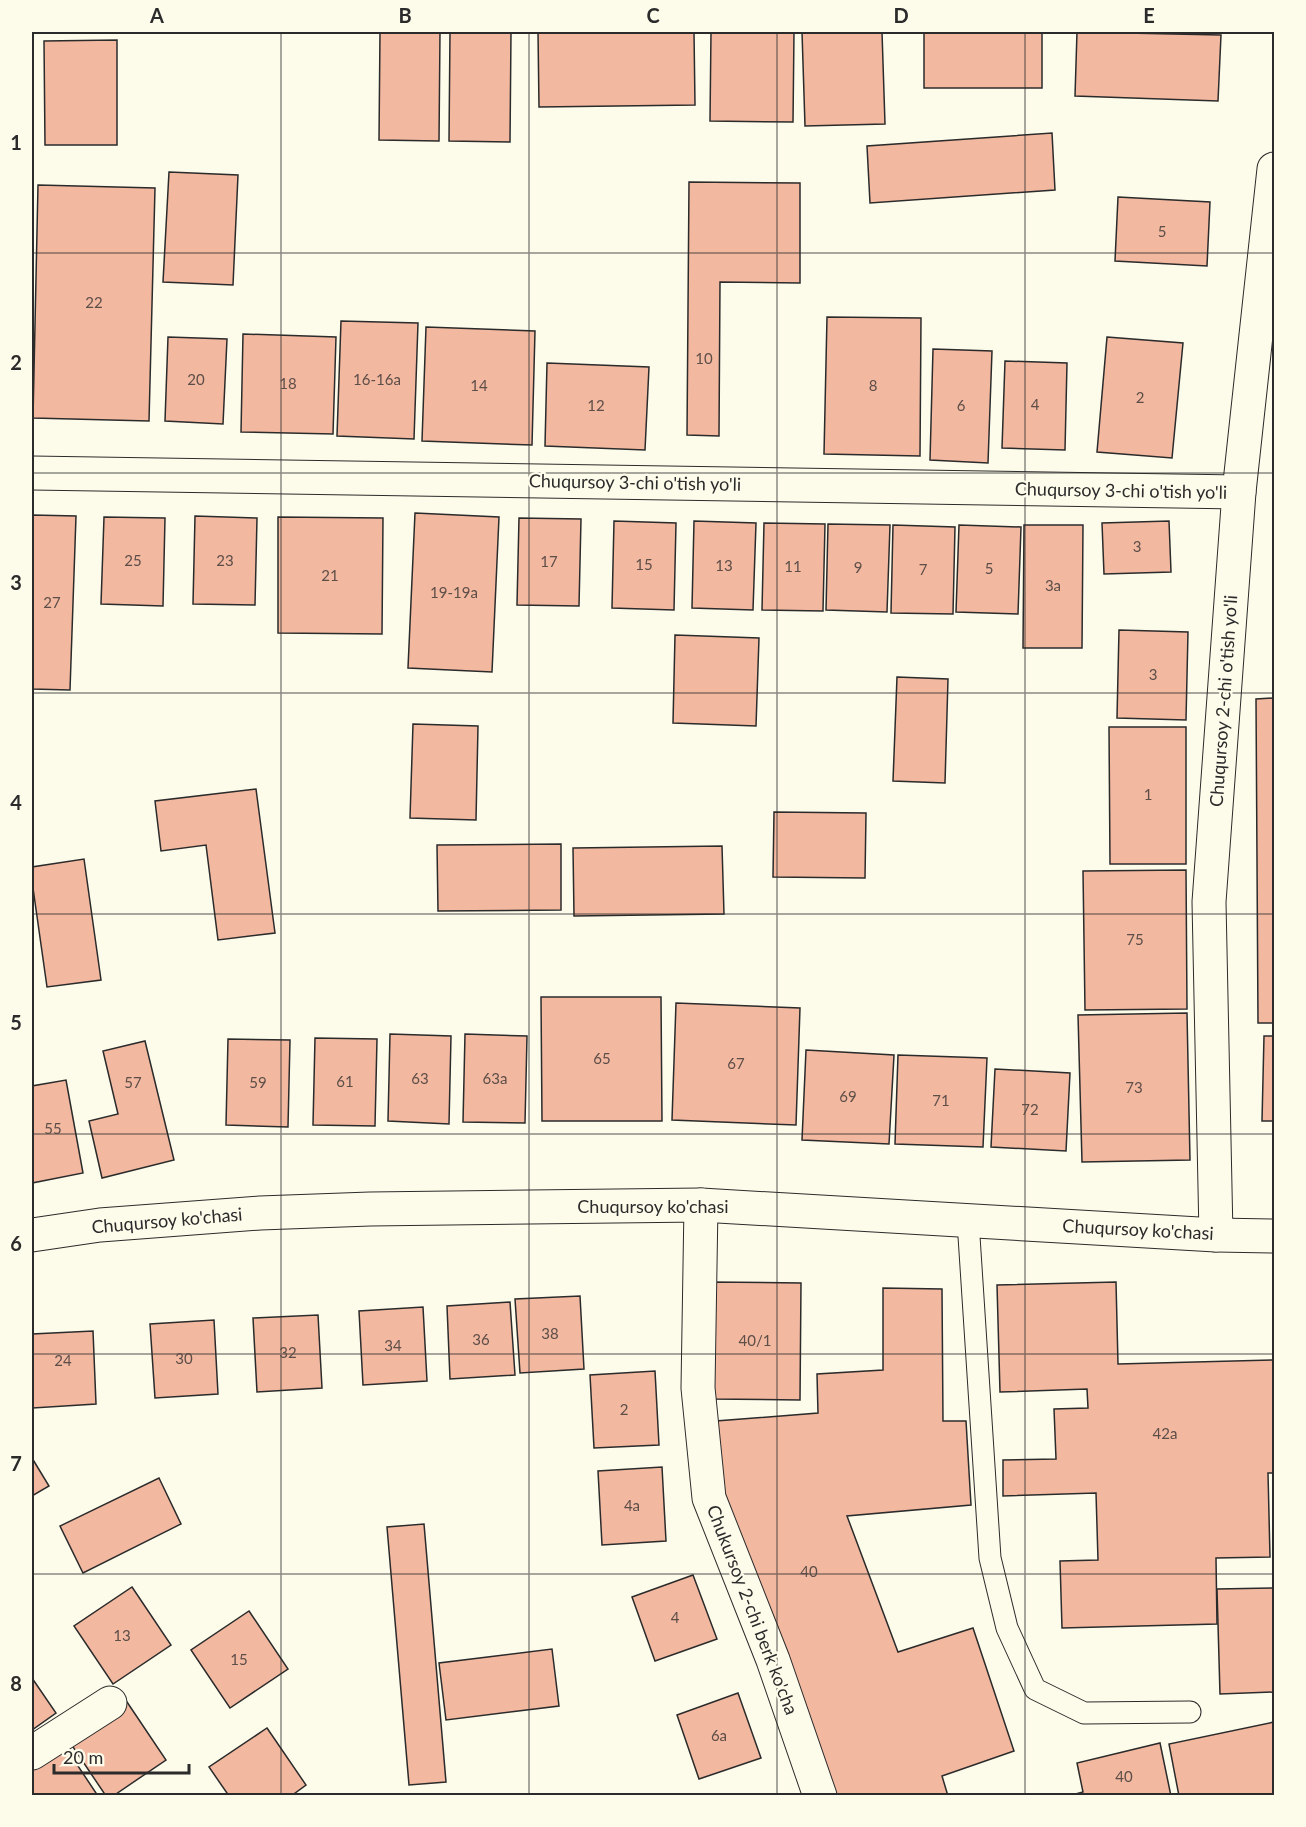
<svg xmlns="http://www.w3.org/2000/svg" width="1306" height="1827" font-family="Lato,sans-serif">
	<style>
		.building { fill: #f2b8a0; stroke: #2b2b2b; stroke-width: 1.5 }
		.lines { fill: none; stroke-linecap: round; stroke-linejoin: round }
		.service-casing { stroke: #2b2b2b; stroke-width: 23 }
		.minor-casing { stroke: #2b2b2b; stroke-width: 35 }
		.tertiary-casing { stroke: #2b2b2b; stroke-width: 35 }
		.service { stroke: #fdfbea; stroke-width: 21 }
		.minor { stroke: #fdfbea; stroke-width: 33 }
		.tertiary { stroke: #fdfbea; stroke-width: 33 }
		.grid { fill: none; stroke: #2b2b2b; stroke-width: 1.5; stroke-opacity: 0.55 }
		.labels { text-anchor: middle; stroke-width: 4.5; stroke-linejoin: round; paint-order: stroke }
		.number-label { font-size: 15px; fill: #5d4e48 }
		.street-label { font-size: 18px; fill: #2b2b2b; stroke: #fdfbea }
		.neatline { fill: none; stroke: #2b2b2b; stroke-width: 2 }
		.grid-label { font-size: 20px; text-anchor: middle; font-weight: bold; fill: #2b2b2b }
	</style>
	<rect width="100%" height="100%" fill="#fdfbea"/>
	<g class="building">
		<polygon points="380,32 440,32 439,141 379,140"/>
		<polygon points="450,32 511,32 510,142 449,141"/>
		<polygon points="538,32 694,32 695,105 539,107"/>
		<polygon points="711,32 794,32 793,122 710,121"/>
		<polygon points="802,32 882,32 885,124 805,126"/>
		<rect x="924" y="32" width="118" height="56"/>
		<polygon points="1077,32 1221,35 1218,101 1075,96"/>
		<polygon points="117,40 117,145 45,145 44,41"/>
		<polygon points="1052,133 1055,190 870,203 867,146"/>
		<polygon points="169,172 238,175 233,285 163,282"/>
		<polygon points="689,182 800,183 800,283 720,282 719,436 687,435"/>
		<polygon points="38,185 155,188 149,421 33,418"/>
		<polygon points="1118,197 1210,202 1207,266 1115,261"/>
		<polygon points="827,317 921,318 920,456 824,454"/>
		<polygon points="341,321 418,323 414,439 337,436"/>
		<polygon points="426,327 535,331 532,445 422,441"/>
		<polygon points="243,334 336,337 333,434 241,432"/>
		<polygon points="168,337 227,339 223,424 165,421"/>
		<polygon points="1107,337 1183,343 1172,458 1097,452"/>
		<polygon points="933,349 992,351 988,463 930,460"/>
		<polygon points="1005,361 1067,363 1065,450 1002,448"/>
		<polygon points="547,363 649,367 645,450 545,446"/>
		<polygon points="415,513 499,517 492,672 408,668"/>
		<polygon points="32,515 76,516 70,690 32,689"/>
		<polygon points="195,516 257,518 255,605 193,604"/>
		<polygon points="104,517 165,518 163,606 101,604"/>
		<polygon points="278,517 383,518 382,634 278,633"/>
		<polygon points="519,518 581,519 579,606 517,605"/>
		<polygon points="614,521 676,523 674,610 612,608"/>
		<polygon points="694,521 756,523 753,610 692,608"/>
		<polygon points="1169,521 1171,572 1104,574 1102,523"/>
		<polygon points="764,523 825,524 823,611 762,610"/>
		<polygon points="828,524 890,525 887,612 826,610"/>
		<polygon points="893,525 955,527 953,614 891,613"/>
		<polygon points="959,525 1021,527 1018,614 956,612"/>
		<polygon points="1024,525 1083,525 1082,648 1023,648"/>
		<polygon points="1119,630 1188,632 1186,720 1117,718"/>
		<polygon points="675,635 759,638 756,726 673,723"/>
		<polygon points="897,677 948,679 945,783 893,781"/>
		<polygon points="1274,698 1274,1023 1258,1023 1256,699"/>
		<polygon points="413,724 478,726 476,820 410,818"/>
		<polygon points="1109,727 1186,727 1186,864 1110,864"/>
		<polygon points="256,789 275,933 218,940 206,845 161,851 155,801"/>
		<polygon points="774,812 866,813 865,878 773,877"/>
		<polygon points="561,844 561,910 438,911 437,845"/>
		<polygon points="722,846 724,914 574,916 573,848"/>
		<polygon points="84,859 101,980 47,987 32,881 32,867"/>
		<polygon points="1186,870 1187,1009 1085,1010 1083,871"/>
		<polygon points="541,997 661,997 662,1121 542,1121"/>
		<polygon points="676,1003 800,1008 796,1125 672,1120"/>
		<polygon points="1187,1013 1190,1160 1082,1162 1078,1015"/>
		<polygon points="390,1034 451,1036 449,1124 388,1121"/>
		<polygon points="465,1034 527,1036 525,1123 463,1122"/>
		<polygon points="1264,1036 1274,1036 1274,1121 1262,1121"/>
		<polygon points="315,1038 377,1039 375,1126 313,1125"/>
		<polygon points="228,1039 290,1040 288,1127 226,1125"/>
		<polygon points="145,1041 174,1160 102,1178 89,1121 118,1114 103,1051"/>
		<polygon points="806,1050 894,1055 889,1144 802,1140"/>
		<polygon points="898,1055 987,1058 983,1147 895,1144"/>
		<polygon points="995,1069 1070,1073 1066,1151 991,1147"/>
		<polygon points="66,1080 83,1173 32,1183 32,1086"/>
		<polygon points="710,1282 801,1283 800,1400 710,1399"/>
		<polygon points="1116,1282 1118,1364 1274,1360 1274,1473 1268,1473 1270,1557 1216,1558 1217,1624 1062,1628 1060,1561 1098,1560 1096,1493 1003,1496 1003,1460 1056,1459 1054,1409 1088,1408 1087,1389 1000,1392 997,1285"/>
		<polygon points="883,1288 942,1289 943,1421 966,1421 971,1505 847,1516 898,1652 973,1628 1014,1751 942,1776 948,1796 833,1796 719,1489 716,1421 818,1413 817,1374 883,1370"/>
		<polygon points="580,1296 584,1369 520,1373 515,1299"/>
		<polygon points="510,1302 515,1375 450,1379 447,1306"/>
		<polygon points="423,1307 427,1381 363,1385 359,1311"/>
		<polygon points="318,1315 322,1388 257,1392 253,1318"/>
		<polygon points="214,1320 218,1394 155,1398 150,1324"/>
		<polygon points="93,1331 96,1404 33,1408 32,1334"/>
		<polygon points="655,1371 659,1445 594,1448 590,1375"/>
		<polygon points="32,1458 49,1486 32,1496"/>
		<polygon points="662,1467 666,1541 602,1545 598,1471"/>
		<polygon points="159,1478 181,1524 83,1573 60,1526"/>
		<polygon points="424,1524 446,1782 409,1785 387,1527"/>
		<polygon points="693,1575 717,1639 655,1661 632,1597"/>
		<polygon points="132,1587 171,1645 113,1684 74,1626"/>
		<polygon points="1274,1588 1274,1692 1220,1694 1217,1589"/>
		<polygon points="249,1611 288,1669 230,1708 191,1650"/>
		<polygon points="552,1649 559,1706 446,1720 439,1663"/>
		<polygon points="32,1678 56,1713 32,1730"/>
		<polygon points="738,1693 761,1758 699,1779 677,1715"/>
		<polygon points="127,1702 166,1760 113,1796 106,1796 69,1741"/>
		<polygon points="1274,1722 1274,1796 1179,1796 1169,1744"/>
		<polygon points="267,1728 306,1785 291,1796 229,1796 209,1767"/>
		<polygon points="1160,1743 1171,1796 1068,1796 1083,1792 1077,1763"/>
		<polygon points="64,1745 98,1796 32,1796 32,1767"/>
	</g>
	<g class="lines">
		<g class="service-casing">
			<polyline id="service" points="968,1221 990,1558 1007,1628 1035,1689 1084,1713 1190,1712"/>
		</g>
		<g class="minor-casing">
			<g id="minor">
				<polyline points="32,473 1239,492"/>
				<polyline points="701,1205 698,1388 709,1498 773,1660 820,1796"/>
				<polyline points="1216,1235 1209,902 1239,492 1274,169"/>
				<polyline points="32,1753 110,1703"/>
			</g>
		</g>
		<g class="tertiary-casing">
			<polyline id="tertiary" points="32,1235 100,1225 260,1213 370,1209 701,1205 1216,1235 1274,1236"/>
		</g>
		<use href="#service" class="service"/>
		<use href="#minor" class="minor"/>
		<use href="#tertiary" class="tertiary"/>
	</g>
	<path class="grid" d="M281,32V1796M529,32V1796M777,32V1796M1025,32V1796M32,253H1274M32,473H1274M32,693H1274M32,914H1274M32,1134H1274M32,1354H1274M32,1574H1274"/>
	<g class="labels">
		<g class="number-label">
			<text x="1162" y="237">5</text>
			<text x="94" y="308">22</text>
			<text x="704" y="364">10</text>
			<text x="196" y="385">20</text>
			<text x="377" y="385">16-16а</text>
			<text x="288" y="389">18</text>
			<text x="479" y="391">14</text>
			<text x="873" y="391">8</text>
			<text x="1140" y="403">2</text>
			<text x="1035" y="410">4</text>
			<text x="596" y="411">12</text>
			<text x="961" y="411">6</text>
			<text x="1137" y="552">3</text>
			<text x="133" y="566">25</text>
			<text x="225" y="566">23</text>
			<text x="549" y="567">17</text>
			<text x="644" y="570">15</text>
			<text x="724" y="571">13</text>
			<text x="793" y="572">11</text>
			<text x="858" y="573">9</text>
			<text x="989" y="574">5</text>
			<text x="923" y="575">7</text>
			<text x="330" y="581">21</text>
			<text x="1053" y="591">3а</text>
			<text x="454" y="598">19-19а</text>
			<text x="52" y="608">27</text>
			<text x="1153" y="680">3</text>
			<text x="1148" y="800">1</text>
			<text x="1135" y="945">75</text>
			<text x="602" y="1064">65</text>
			<text x="736" y="1069">67</text>
			<text x="420" y="1084">63</text>
			<text x="495" y="1084">63a</text>
			<text x="345" y="1087">61</text>
			<text x="133" y="1088">57</text>
			<text x="258" y="1088">59</text>
			<text x="1134" y="1093">73</text>
			<text x="848" y="1102">69</text>
			<text x="941" y="1106">71</text>
			<text x="1030" y="1115">72</text>
			<text x="53" y="1134">55</text>
			<text x="550" y="1339">38</text>
			<text x="481" y="1345">36</text>
			<text x="755" y="1346">40/1</text>
			<text x="393" y="1351">34</text>
			<text x="288" y="1358">32</text>
			<text x="184" y="1364">30</text>
			<text x="63" y="1366">24</text>
			<text x="624" y="1415">2</text>
			<text x="1165" y="1439">42a</text>
			<text x="632" y="1511">4a</text>
			<text x="809" y="1577">40</text>
			<text x="675" y="1623">4</text>
			<text x="122" y="1641">13</text>
			<text x="239" y="1665">15</text>
			<text x="719" y="1741">6a</text>
			<text x="1124" y="1782">40</text>
		</g>
		<g class="street-label">
			<text transform="translate(635 483) rotate(1)" y="6">Chuqursoy 3-chi o'tish yo'li</text>
			<text transform="translate(1121 491) rotate(1)" y="6">Chuqursoy 3-chi o'tish yo'li</text>
			<text transform="translate(1224 701) rotate(-86)" y="6">Chuqursoy 2-chi o'tish yo'li</text>
			<text x="653" y="1213">Chuqursoy ko'chasi</text>
			<text transform="translate(167 1221) rotate(-5)" y="6">Chuqursoy ko'chasi</text>
			<text transform="translate(1138 1230) rotate(3)" y="6">Chuqursoy ko'chasi</text>
			<text transform="translate(752 1610) rotate(69)" y="6">Chukursoy 2-chi berk ko'cha</text>
		</g>
	</g>
	<rect width="1306" height="1827" fill="none" stroke="#fdfbea" stroke-width="66"/>
	<path d="M54 1764v9h135v-9" fill="none" stroke="#2b2b2b" stroke-width="3"/>
	<text x="63" y="1764" font-size="18" fill="#2b2b2b" stroke="#fdfbea" stroke-width="4.5" paint-order="stroke">20 m</text>
	<rect x="33" y="33" width="1240" height="1761" class="neatline"/>
	<g class="grid-label">
		<text x="157" y="23">A</text>
		<text x="405" y="23">B</text>
		<text x="653" y="23">C</text>
		<text x="901" y="23">D</text>
		<text x="1149" y="23">E</text>
		<text x="16" y="150">1</text>
		<text x="16" y="370">2</text>
		<text x="16" y="590">3</text>
		<text x="16" y="810">4</text>
		<text x="16" y="1030">5</text>
		<text x="16" y="1251">6</text>
		<text x="16" y="1471">7</text>
		<text x="16" y="1691">8</text>
	</g>
</svg>
